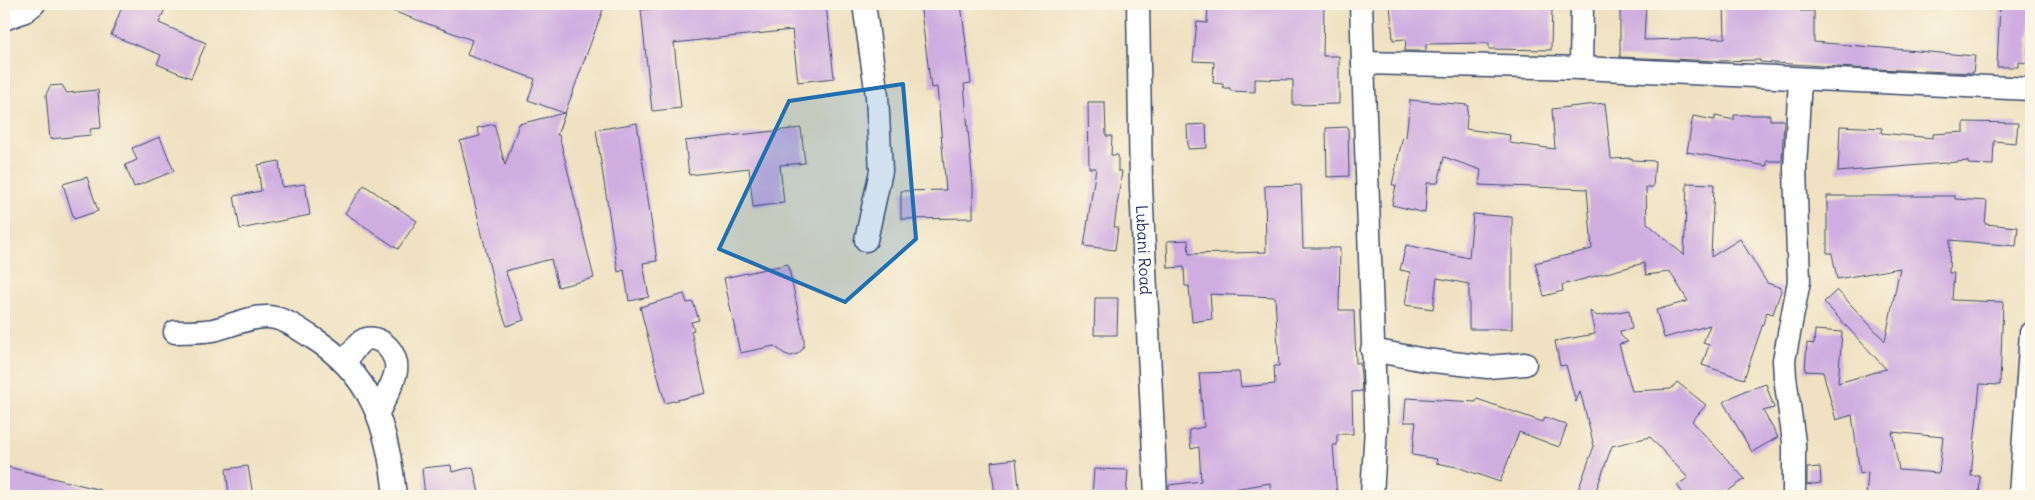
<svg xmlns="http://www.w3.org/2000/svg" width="2035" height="500" font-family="Delius,sans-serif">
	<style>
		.building { fill: #cfade1; fill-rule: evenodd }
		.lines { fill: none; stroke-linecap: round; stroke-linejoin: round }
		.minor-casing { stroke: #3b4a6d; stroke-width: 25 }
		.minor { stroke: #fff; stroke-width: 22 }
		.marked { fill: #1f6fb2; fill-opacity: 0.2; stroke: #1f6fb2; stroke-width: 4; stroke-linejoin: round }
		.labels { text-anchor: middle; stroke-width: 5; stroke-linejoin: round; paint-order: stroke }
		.street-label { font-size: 16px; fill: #1b2f5e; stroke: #fcf5e5 }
	</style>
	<rect width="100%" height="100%" fill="#fcf5e5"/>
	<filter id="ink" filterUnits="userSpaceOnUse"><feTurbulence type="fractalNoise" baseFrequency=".02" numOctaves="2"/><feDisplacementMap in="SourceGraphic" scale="10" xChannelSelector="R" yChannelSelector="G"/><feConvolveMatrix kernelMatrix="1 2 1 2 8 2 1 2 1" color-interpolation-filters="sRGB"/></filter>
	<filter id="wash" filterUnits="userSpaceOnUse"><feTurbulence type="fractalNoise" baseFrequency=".0096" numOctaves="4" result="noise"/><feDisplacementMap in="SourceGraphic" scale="20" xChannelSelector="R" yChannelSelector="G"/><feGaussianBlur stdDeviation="1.12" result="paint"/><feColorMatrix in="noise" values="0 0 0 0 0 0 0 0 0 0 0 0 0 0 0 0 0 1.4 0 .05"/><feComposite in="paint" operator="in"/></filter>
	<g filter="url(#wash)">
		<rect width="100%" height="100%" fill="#efe1c1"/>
		<g id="blocks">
			<g class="building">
				<polygon points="123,4 167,4 159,23 206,43 191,78 157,64 161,55 111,35"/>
				<polygon points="379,4 605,4 557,135 559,135 594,278 558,287 551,259 505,271 524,320 507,326 498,302 460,141 480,136 477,128 494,124 505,165 519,124 564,113 528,100 535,79 467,55 472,40 379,6"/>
				<polygon points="698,4 826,4 834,78 798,82 792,30 674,43 681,108 652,111 641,10"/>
				<polygon points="920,4 961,4 971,83 964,84 973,186 973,218 901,219 901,191 946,190 937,87 931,88"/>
				<polygon points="1208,4 1324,4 1323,56 1339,56 1339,104 1293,105 1293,80 1255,79 1255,92 1230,91 1230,88 1223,88 1223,84 1213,83 1214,62 1193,61 1197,22 1207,23"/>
				<polygon points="1390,4 1552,4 1551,50 1489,49 1489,43 1426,44 1426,51 1405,51 1406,39 1393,40"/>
				<polygon points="1620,4 1646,4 1644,40 1725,38 1724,4 1800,4 1800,11 1814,11 1814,42 1975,56 1973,73 1854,68 1760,62 1760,60 1718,61 1620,57"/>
				<polygon points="2000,4 2031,4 2031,36 2029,35 2027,63 2018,62 2018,67 1997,67"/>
				<polygon points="62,85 67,93 98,90 101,128 90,129 91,135 50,139 46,95 50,86"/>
				<polygon points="1410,100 1468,105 1466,129 1510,135 1509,143 1555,149 1552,109 1605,103 1611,159 1632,158 1632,160 1655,161 1653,187 1646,187 1647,223 1684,255 1687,183 1714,184 1711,257 1740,239 1767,283 1782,288 1773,314 1767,312 1744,379 1702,365 1709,345 1703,343 1710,325 1664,338 1656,310 1688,301 1670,272 1646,275 1644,263 1562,285 1563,291 1544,296 1535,263 1592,249 1587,189 1479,185 1481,170 1444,157 1438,183 1427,183 1425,213 1392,205 1396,185 1392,185 1403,136 1406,137"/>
				<polygon points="1088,102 1105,102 1106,136 1112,136 1111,155 1118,155 1118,171 1122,171 1114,227 1118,227 1115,250 1084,246 1096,168 1089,168"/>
				<polygon points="1734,115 1770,115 1770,120 1784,120 1782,161 1767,161 1767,166 1687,152 1693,116 1715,120 1715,116 1734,120"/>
				<polygon points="1964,122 2018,123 2016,143 1994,141 1993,165 1968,164 1968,161 1838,172 1840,126 1882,128 1881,133 1933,138 1933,134 1964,132"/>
				<polygon points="637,123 657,261 643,263 649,297 629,301 624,270 618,272 596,130"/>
				<polygon points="1206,124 1207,148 1188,149 1187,125"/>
				<polygon points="1348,127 1349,176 1327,177 1326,128"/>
				<polygon points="801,128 805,163 780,165 784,203 753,207 749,168 689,175 685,141"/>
				<polygon points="160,137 174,171 134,187 125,165 137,160 132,148"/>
				<polygon points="279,161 282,187 305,184 310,215 240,229 234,196 261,191 258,165"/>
				<polygon points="87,177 98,211 74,219 63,184"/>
				<polygon points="364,185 417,221 398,249 345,213"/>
				<polygon points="1301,185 1303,248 1340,248 1339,310 1354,310 1356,363 1360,363 1362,391 1352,392 1353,434 1337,434 1337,445 1333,445 1337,496 1271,496 1270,483 1234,489 1234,496 1169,496 1169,485 1201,481 1199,447 1191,449 1189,430 1204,427 1199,373 1239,372 1241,387 1275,384 1274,366 1279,366 1275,297 1210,294 1212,319 1192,322 1189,286 1185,286 1184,267 1168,268 1167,241 1188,240 1189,254 1266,252 1265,186"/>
				<path d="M1827,196H1955V199L1987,201L1985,224L2018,227L2016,246L1950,240L1949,273H1954L1952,300L2003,302L2000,385L1980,384L1971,476H1980L1979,496H1866L1868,472L1860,474L1852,415L1836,420L1823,372L1805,371L1807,343L1814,344L1815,330L1842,332L1838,383L1886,369L1824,302L1837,290L1885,341L1900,268L1837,279L1832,253H1827ZM1892,432L1943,437L1939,473L1899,470Z"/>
				<polygon points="1473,214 1512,217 1512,329 1469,329 1469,284 1437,278 1433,309 1405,305 1410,272 1400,270 1406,245 1469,258"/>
				<polygon points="788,264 804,339 804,345 802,350 797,354 791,356 785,354 774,346 740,353 724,278"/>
				<polygon points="684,294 687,303 693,302 699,320 691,322 694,330 691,331 706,393 665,403 640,307"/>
				<polygon points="1095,298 1118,298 1117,335 1094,335"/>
				<polygon points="1629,310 1632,329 1620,331 1621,336 1628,342 1619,344 1632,391 1671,389 1677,382 1706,405 1692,421 1745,479 1721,496 1685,496 1677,485 1688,478 1650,437 1612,446 1594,496 1576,496 1594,446 1580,391 1576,402 1566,365 1560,366 1555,341 1595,334 1590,311 1597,316"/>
				<polygon points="1766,384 1774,408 1763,411 1778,437 1752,452 1723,402 1744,391"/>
				<polygon points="1406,398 1476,402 1477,399 1543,422 1545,417 1567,425 1559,447 1519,432 1500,482 1457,467 1436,463 1437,459 1412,455 1416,422 1404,422"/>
				<polygon points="1016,459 1020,496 995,496 991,462"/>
				<polygon points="451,465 452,472 473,467 479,493 465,496 425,496 422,468"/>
				<polygon points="4,466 101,490 100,496 4,496"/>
				<polygon points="248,466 253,496 229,496 226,469"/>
				<polygon points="1820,467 1821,483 1807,485 1807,468"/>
				<polygon points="1094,469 1128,470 1126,496 1092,496"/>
			</g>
		</g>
	</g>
	<g filter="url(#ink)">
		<use href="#blocks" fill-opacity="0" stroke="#3b4a6d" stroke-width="1"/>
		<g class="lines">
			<g class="minor-casing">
				<g id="minor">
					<polyline points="864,4 877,96 881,171 866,240"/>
					<path id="s1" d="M1138,4L1141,187L1156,496"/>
					<polyline points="1361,4 1376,427 1372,496"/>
					<polyline points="4,19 25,11 34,4"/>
					<polyline points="1363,63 1581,68 2031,89"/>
					<polyline points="1581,68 1582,4"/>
					<path d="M175,332C188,332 201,332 213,330C232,326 249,316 269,317C284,318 297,328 310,336C372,374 388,427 395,496"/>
					<polyline points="1372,350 1425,360 1488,367 1525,364"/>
					<path d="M345,362C350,356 356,345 362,341C379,331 399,354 396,371C394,383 383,401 378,413"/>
					<polyline points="1794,496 1794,442 1785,377 1784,360 1799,281 1795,169 1800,79"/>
					<polyline points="2020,496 2031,333"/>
				</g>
			</g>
			<use href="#minor" class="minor"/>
		</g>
	</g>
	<path class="marked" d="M903,84L916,239L845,302L719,249L789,101Z"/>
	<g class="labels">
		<g class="street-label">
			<text dy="6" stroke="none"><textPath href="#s1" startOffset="246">Lubani Road</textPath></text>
		</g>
	</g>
	<rect width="2035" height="500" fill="none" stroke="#fcf5e5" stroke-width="20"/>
</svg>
